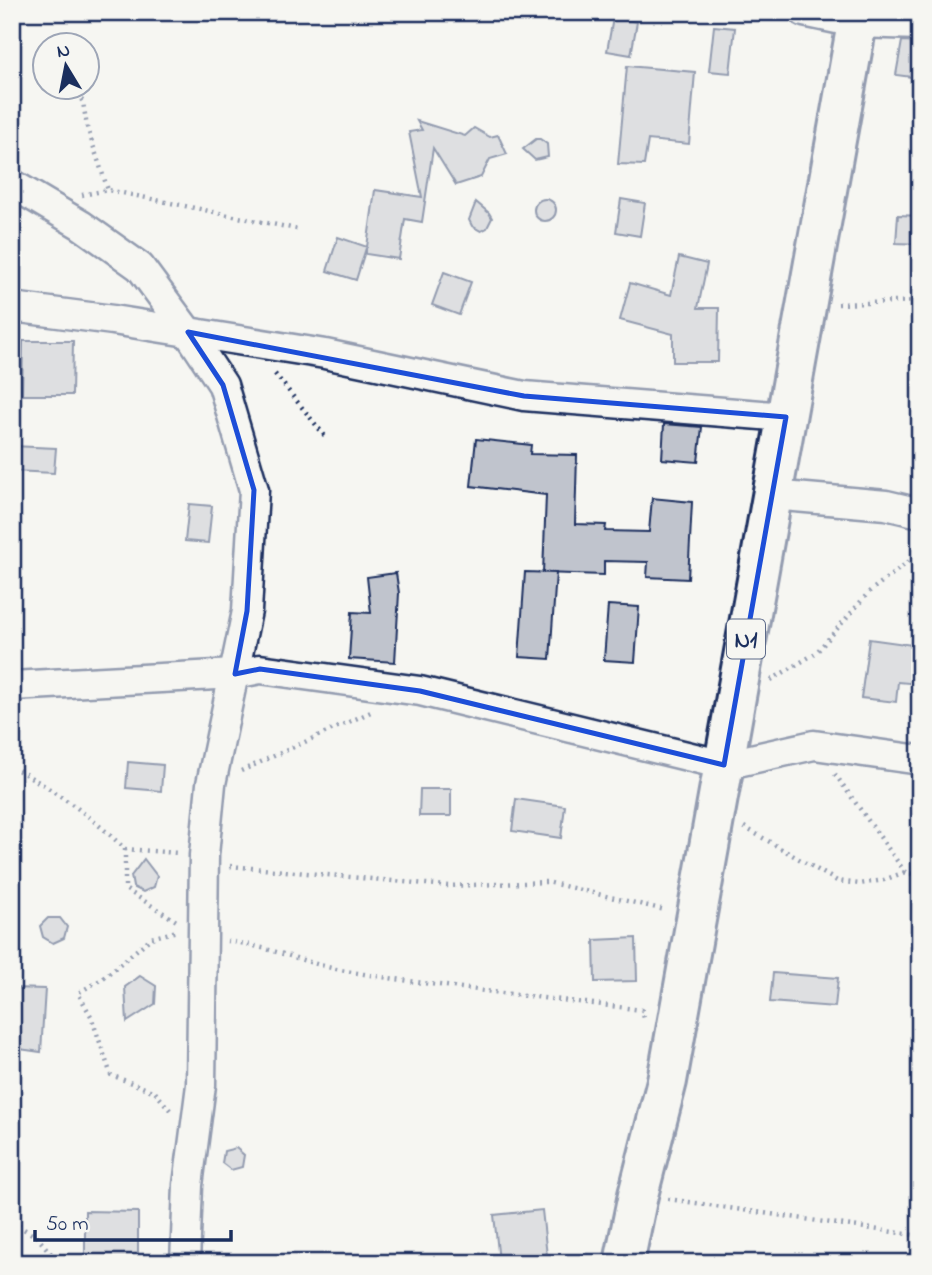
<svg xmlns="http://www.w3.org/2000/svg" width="932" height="1275" font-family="'Indie Flower',sans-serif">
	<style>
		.building { fill: #c0c4cd; stroke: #1b2f5e; stroke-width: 2 }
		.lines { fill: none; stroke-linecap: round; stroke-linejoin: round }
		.minor-casing { stroke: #1b2f5e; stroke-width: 33 }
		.trunk-casing { stroke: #1b2f5e; stroke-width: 44 }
		.path { stroke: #1b2f5e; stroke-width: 4.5; stroke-dasharray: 2 5; stroke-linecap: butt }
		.minor { stroke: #f6f6f2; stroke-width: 28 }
		.trunk { stroke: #f6f6f2; stroke-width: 38 }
		.marked { fill: none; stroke: #1d4ed8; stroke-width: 5; stroke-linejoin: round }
		.labels { text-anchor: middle; stroke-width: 5; stroke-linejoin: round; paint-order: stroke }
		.shield { fill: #f6f6f2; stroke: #5d6b8a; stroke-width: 2 }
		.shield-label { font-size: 23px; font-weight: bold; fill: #1b2f5e }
	</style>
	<rect width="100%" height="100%" fill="#f6f6f2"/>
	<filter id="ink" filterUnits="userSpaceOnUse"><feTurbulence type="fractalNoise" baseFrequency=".0143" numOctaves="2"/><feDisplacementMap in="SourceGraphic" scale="14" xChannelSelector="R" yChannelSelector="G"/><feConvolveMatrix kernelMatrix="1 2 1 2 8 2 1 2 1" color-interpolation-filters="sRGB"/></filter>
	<g filter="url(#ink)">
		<g class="building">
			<polygon points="613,18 637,22 631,55 607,51"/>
			<polygon points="714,26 735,28 730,73 709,71"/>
			<polygon points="902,41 920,42 920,78 896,75"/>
			<polygon points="627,66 695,72 689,144 648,140 644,165 618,164"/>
			<polygon points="417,121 465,136 474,128 490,137 498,135 507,154 490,159 481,177 456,185 433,148 422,222 405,219 399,259 366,254 366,248 356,280 327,271 338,237 367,247 375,190 422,197 409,132 422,130"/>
			<polygon points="536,139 540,139 547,144 548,157 535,160 523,149"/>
			<circle cx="545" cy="210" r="11"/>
			<polygon points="621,199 645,203 640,236 616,232"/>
			<polygon points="476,202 489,213 492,218 487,228 481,231 472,226 469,220"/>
			<polygon points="898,215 920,216 920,244 896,243"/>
			<polygon points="679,257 707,264 698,308 719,308 718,362 673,362 673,334 620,320 630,283 671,295"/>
			<polygon points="444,272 471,282 459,315 432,305"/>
			<polygon points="23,341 73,341 72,395 22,395"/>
			<polygon points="664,424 702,427 698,462 662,459"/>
			<polygon points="476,439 531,445 530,454 577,455 575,524 606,525 605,531 649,532 652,498 692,502 688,579 647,577 648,562 604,561 604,575 543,573 546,495 471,486"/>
			<polygon points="12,446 56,448 54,473 12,471"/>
			<polygon points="189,504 212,506 208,543 185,541"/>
			<polygon points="525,572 556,573 550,659 519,657"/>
			<polygon points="396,573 399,593 395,662 349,659 352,612 371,613 367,577"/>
			<polygon points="608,605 639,607 635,662 604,660"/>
			<polygon points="869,639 920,646 920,684 898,682 896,702 861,698"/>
			<polygon points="128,762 163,765 161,791 126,788"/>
			<polygon points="420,789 451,789 451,816 419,816"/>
			<polygon points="516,799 565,806 561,838 512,831"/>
			<polygon points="144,859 157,876 154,887 143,892 133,887 131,876"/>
			<polygon points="48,918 60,918 67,927 64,938 53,943 43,937 40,926"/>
			<polygon points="636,938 637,981 595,982 594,940"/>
			<polygon points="773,973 838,978 835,1007 770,1002"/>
			<polygon points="140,976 156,986 155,1004 127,1022 125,987"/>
			<polygon points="12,988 45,989 41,1052 12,1048"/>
			<polygon points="236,1148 244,1155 242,1167 231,1170 222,1163 224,1151"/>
			<polygon points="542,1210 547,1256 499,1261 494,1215"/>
			<polygon points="85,1211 138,1212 138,1263 85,1263"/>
		</g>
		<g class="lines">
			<g class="minor-casing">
				<g id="minor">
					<polyline points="804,12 856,23 920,25"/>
					<polyline points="12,184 81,225 140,267 188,332 223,385 254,490 247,611 211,784 204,855 201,1085 188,1185 185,1263"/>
					<polyline points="12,307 113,320 325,354 524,396 786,417"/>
					<polyline points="772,495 886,505 920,513"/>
					<polyline points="12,686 235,674 260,669 420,691 724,765 814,745 920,760"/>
				</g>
			</g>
			<g class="trunk-casing">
				<polyline id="trunk" points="624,1263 638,1195 667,1081 859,12"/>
			</g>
			<g class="path">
				<polyline points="73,88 83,102 87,127 108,190"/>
				<polyline points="82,195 108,190 301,230"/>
				<polyline points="838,304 920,301"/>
				<polyline points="275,374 325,436"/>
				<polyline points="771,680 816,653 870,591 920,553"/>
				<path d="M12,767C54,789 91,816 125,849L178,853"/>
				<polyline points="241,771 373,711"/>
				<polyline points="835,774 905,872 920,876"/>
				<polyline points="744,827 837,881 860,884 884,880 905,872"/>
				<polyline points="125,849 125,889 178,922"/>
				<polyline points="230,866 448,886 547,882 665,910"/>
				<path d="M227,941C269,946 306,964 346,971C444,988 543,997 642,1010L644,1018"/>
				<polyline points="170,1110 155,1092 111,1075 91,1016 78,993 102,979 151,938 177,931"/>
				<polyline points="668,1199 920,1236"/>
				<polyline points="12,1222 37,1237 59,1263"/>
			</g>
			<use href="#minor" class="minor"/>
			<use href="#trunk" class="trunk"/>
		</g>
	</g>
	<path d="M0 0H932V1275H0ZM188,332L524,396L786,417L724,765L420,691L260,669L235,674L247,611L254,490L223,385Z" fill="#f6f6f2" fill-opacity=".55" fill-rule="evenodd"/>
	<path class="marked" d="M188,332L524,396L786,417L724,765L420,691L260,669L235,674L247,611L254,490L223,385Z"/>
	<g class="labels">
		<rect class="shield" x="727" y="619.5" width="38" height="39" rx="5"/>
		<g class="shield-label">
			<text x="746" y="647">N1</text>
		</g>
	</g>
	<rect width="932" height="1275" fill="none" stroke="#f6f6f2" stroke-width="42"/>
	<rect x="21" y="21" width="890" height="1233" fill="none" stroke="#1b2f5e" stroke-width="2.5" filter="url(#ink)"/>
	<g transform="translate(66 66) rotate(350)"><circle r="33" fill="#f6f6f2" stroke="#9ea6b7" stroke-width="2"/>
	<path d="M0-5L12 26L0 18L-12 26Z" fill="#1b2f5e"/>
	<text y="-10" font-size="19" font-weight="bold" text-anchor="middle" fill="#1b2f5e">N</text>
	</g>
	<path d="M35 1230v10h196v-10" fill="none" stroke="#1b2f5e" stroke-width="3.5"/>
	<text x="46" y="1230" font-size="21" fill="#1b2f5e" stroke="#f6f6f2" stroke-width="5" paint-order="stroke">50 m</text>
</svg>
